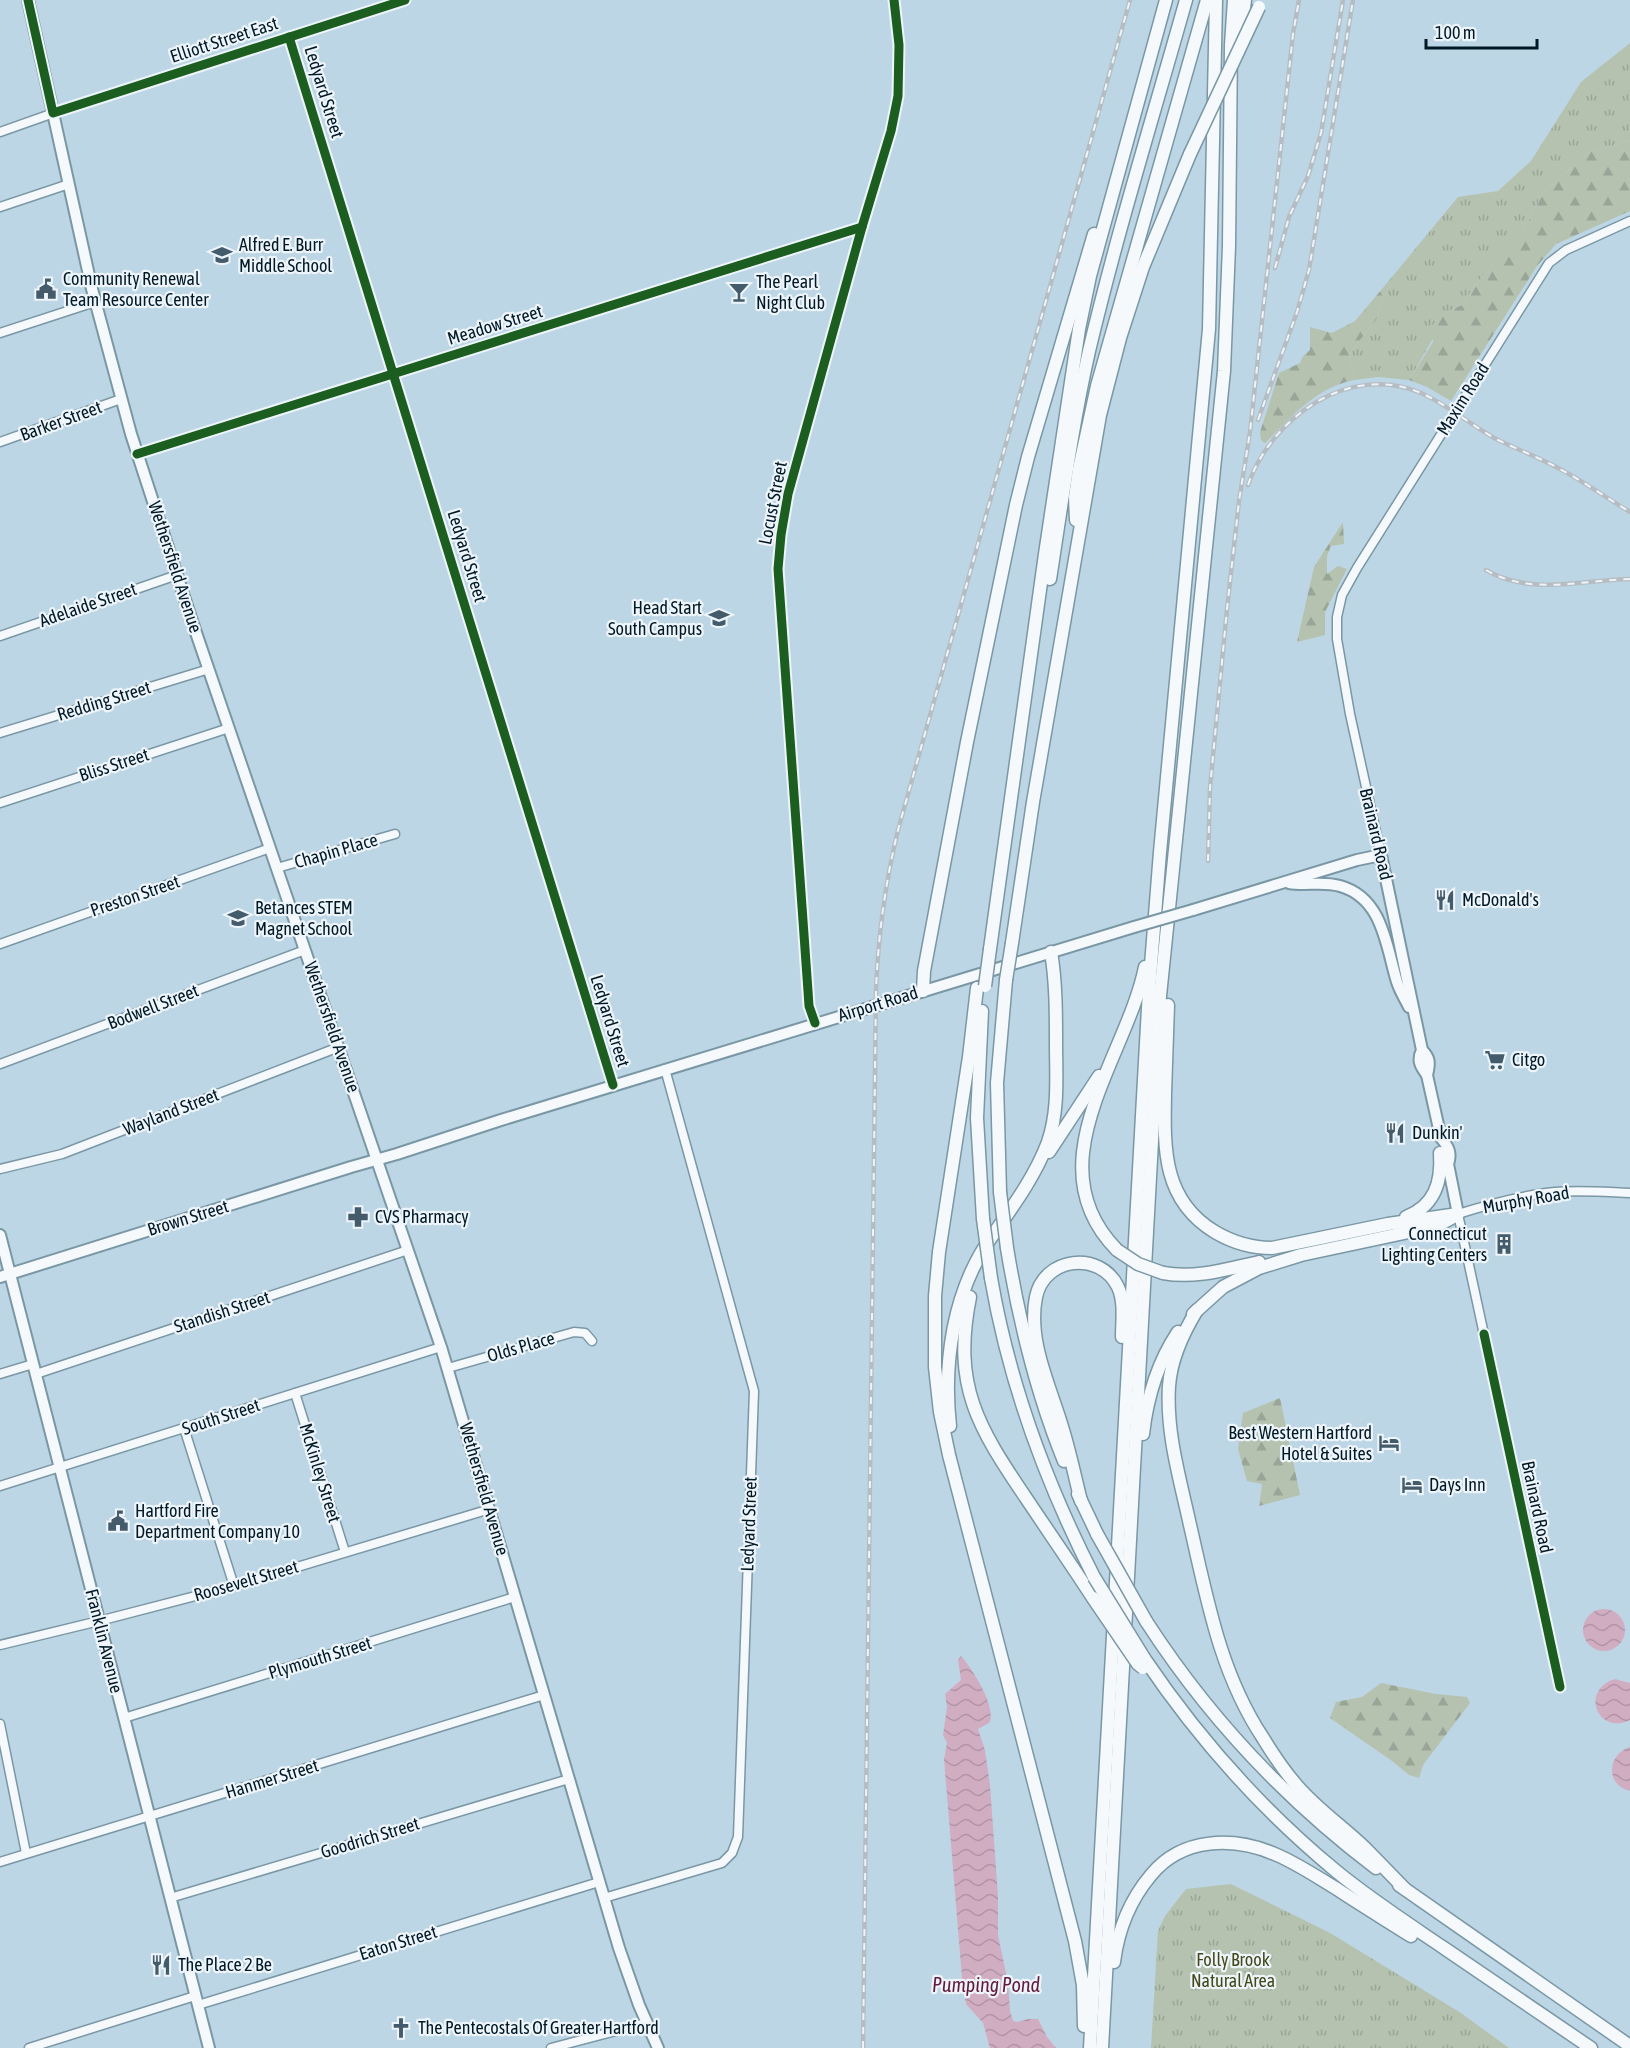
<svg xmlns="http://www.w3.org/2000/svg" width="1630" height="2048" font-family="'Asap Condensed',sans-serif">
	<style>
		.grass { fill: url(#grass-tufts) }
		.forest { fill: url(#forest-firs) }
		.water { fill: url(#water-waves) }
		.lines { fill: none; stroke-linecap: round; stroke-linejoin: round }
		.minor-casing { stroke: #7a97a5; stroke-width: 11 }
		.major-casing { stroke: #7a97a5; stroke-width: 14 }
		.highway-casing { stroke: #7a97a5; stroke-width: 15 }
		.minor { stroke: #f5f9fb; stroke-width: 8 }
		.major { stroke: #f5f9fb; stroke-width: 10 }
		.highway { stroke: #f5f9fb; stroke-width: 12 }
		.rail-casing { stroke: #b6bdc2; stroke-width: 4.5 }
		.rail { stroke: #eef5fa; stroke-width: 2; stroke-dasharray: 7; stroke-linecap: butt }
		.major-bridge-casing { stroke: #7a97a5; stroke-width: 14; stroke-linecap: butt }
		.highway-bridge-casing { stroke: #7a97a5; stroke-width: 15; stroke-linecap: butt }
		.major-bridge { stroke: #f5f9fb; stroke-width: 10 }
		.highway-bridge { stroke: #f5f9fb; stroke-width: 12 }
		.cycleway-casing { stroke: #eef5fa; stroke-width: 13 }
		.cycleway { stroke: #1b5e20; stroke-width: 9 }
		.labels { text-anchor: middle; stroke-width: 4.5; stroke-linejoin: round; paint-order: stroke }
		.street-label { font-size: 18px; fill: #011927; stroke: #eef5fa }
		.poi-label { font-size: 18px; fill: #011927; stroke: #eef5fa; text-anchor: start }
		.park-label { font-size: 18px; fill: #434819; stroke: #eef5fa }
		.water-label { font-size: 20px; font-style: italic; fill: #641a3e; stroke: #eef5fa }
	</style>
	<defs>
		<pattern id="grass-tufts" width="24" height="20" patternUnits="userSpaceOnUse" patternTransform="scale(1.5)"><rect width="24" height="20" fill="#b4c2af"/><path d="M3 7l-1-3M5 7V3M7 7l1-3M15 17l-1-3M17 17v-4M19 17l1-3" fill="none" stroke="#99a697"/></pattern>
		<pattern id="forest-firs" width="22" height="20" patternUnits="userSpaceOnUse" patternTransform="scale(1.5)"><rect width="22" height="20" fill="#b4c2af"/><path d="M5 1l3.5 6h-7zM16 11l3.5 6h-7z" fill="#99a697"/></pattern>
		<pattern id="water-waves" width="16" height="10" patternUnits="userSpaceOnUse" patternTransform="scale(1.5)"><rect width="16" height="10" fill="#d1adc2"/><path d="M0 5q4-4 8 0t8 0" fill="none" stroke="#b294a7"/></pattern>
	</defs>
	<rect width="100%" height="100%" fill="#bdd6e5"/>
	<g class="grass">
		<polygon points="1630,43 1630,141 1589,152 1542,194 1524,230 1475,285 1462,305 1449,311 1409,380 1378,377 1354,380 1349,354 1376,320 1392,277 1458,197 1498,191 1531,161 1581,82"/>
		<polygon points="1231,1884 1330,1933 1461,2013 1509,2048 1151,2048 1158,1931 1165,1916 1186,1889"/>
	</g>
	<g class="forest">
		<polygon points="1630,141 1630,211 1556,244 1537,266 1451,401 1427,387 1409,380 1433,342 1432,325 1449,311 1462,305 1475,285 1524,230 1542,194 1589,152"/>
		<path d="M1392,277L1376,320L1349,354L1354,380C1315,388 1292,417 1265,443L1261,440L1260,432L1279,373L1300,363L1303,356L1310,350V327L1332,333L1355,321Z"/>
		<polygon points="1343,522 1344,544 1331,546 1327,556 1327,574 1338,566 1347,569 1325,612 1325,635 1297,642 1314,567"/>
		<polygon points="1280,1398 1300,1495 1259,1506 1262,1484 1247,1481 1238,1449 1243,1413"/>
		<polygon points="1381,1683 1436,1694 1467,1697 1470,1703 1423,1765 1419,1778 1409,1775 1392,1761 1330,1718 1336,1702 1362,1697"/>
	</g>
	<g class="water">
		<circle cx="1604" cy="1630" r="21"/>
		<path d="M961,1656C971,1667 998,1708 989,1723L978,1729L985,1750L990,1785L998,1896V1935L1008,1983L1010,2011L1013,2021L1017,2022L1028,2019H1038L1047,2037L1056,2048H990L983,2023L966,2004L962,1978L944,1759L947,1743L943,1735L947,1707L945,1694L961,1680L958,1660Z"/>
		<path d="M1615,1679L1630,1683V1720C1598,1736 1579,1690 1615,1679Z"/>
		<path d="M1630,1747V1791C1605,1785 1607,1754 1630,1747Z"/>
	</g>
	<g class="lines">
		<g class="minor-casing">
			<g id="minor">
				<polyline points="289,37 613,1085"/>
				<polyline points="0,132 65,109 405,0"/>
				<polyline points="0,207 69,184"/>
				<polyline points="0,333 95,302"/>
				<polyline points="0,442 121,399"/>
				<polyline points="137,454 862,227"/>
				<polyline points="0,636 177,575"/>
				<polyline points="0,733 209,669"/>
				<polyline points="0,803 229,728"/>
				<polyline points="1381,855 1350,714 1337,639 1337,617 1342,595 1357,568 1549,263 1566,250 1630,221"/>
				<polyline points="277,868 395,834"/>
				<polyline points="0,944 270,848"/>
				<polyline points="815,1023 809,1006 808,991 778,569 781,535 788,494 862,227 891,131 898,96 899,45 894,0"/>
				<polyline points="0,1064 305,950"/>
				<polyline points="0,1169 62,1154 339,1047"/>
				<polyline points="448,1368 574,1332 585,1333 592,1341"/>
				<polyline points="0,1374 33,1364"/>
				<polyline points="36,1374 408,1250"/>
				<polyline points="295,1393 345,1552"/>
				<polyline points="184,1428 234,1586"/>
				<polyline points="0,1486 441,1347"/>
				<polyline points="0,1645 99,1621 234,1586 490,1509"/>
				<path d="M1560,1687L1458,1214C1490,1204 1522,1195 1555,1192C1580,1190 1605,1192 1630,1193"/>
				<polyline points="124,1718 515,1597"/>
				<polyline points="0,1724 26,1853"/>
				<polyline points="0,1862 544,1695"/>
				<polyline points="170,1898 569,1779"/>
				<polyline points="604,1898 722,1863 732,1853 738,1837 754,1391 665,1069"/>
				<polyline points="198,2005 599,1882"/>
				<polyline points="29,2048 195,1996"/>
				<polyline points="551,2048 646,2023"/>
			</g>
		</g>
		<g class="major-casing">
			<g id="major">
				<polyline points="28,0 92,289 131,434 192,621 441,1347 619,1948 639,2005 658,2048"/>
				<path d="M1289,883C1306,886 1323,881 1340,886C1383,898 1386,946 1397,982C1400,991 1405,999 1409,1007"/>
				<path d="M1193,910L1357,860L1381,855L1422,1050C1417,1060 1420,1066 1427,1075L1441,1138C1448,1146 1452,1153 1448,1164L1458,1214"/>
				<path d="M1422,1050C1430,1058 1430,1063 1427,1075"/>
				<polyline points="0,1235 209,2048"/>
				<polyline points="0,1277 351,1167 397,1154 501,1120 1134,927"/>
			</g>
		</g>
		<g class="highway-casing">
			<g id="highway">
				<polyline points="1239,49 1245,0"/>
				<polyline points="1076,520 1075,497 1079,469 1097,386 1207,0"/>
				<path d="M1050,579C1062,503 1072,426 1089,351C1117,233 1153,117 1186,0"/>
				<polyline points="1012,943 1033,802 1100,415 1120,338 1143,267 1190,154"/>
				<polyline points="990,949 1045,554 1079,329 1090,276 1166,0"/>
				<polyline points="977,988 969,1057 939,1252 935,1296 935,1367 940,1412 949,1455 1075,1941 1083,1985 1084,2026"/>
				<polyline points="923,991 924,971 967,742 1016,505 1028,457 1094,234"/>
				<path d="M1168,1005C1167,1035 1166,1064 1165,1093C1164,1148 1162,1200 1215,1232C1232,1242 1252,1248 1272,1248L1388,1224L1458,1214"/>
				<polyline points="982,1011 977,1118 983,1219"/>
				<polyline points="1049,1152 1099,1076"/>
				<polyline points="1000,1192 997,1083 1006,980"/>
				<path d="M1406,1217C1435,1206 1442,1182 1440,1153"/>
				<path d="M1007,1248C1019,1321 1036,1392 1064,1461"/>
				<path d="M1117,1250C1032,1164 1127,1057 1145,967"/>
				<path d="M1163,1273C1196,1279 1227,1269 1259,1262"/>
				<path d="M991,1278C1009,1383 1046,1483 1094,1577"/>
				<path d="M970,1297C952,1386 978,1427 1026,1498C1048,1531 1071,1564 1093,1598"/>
				<path d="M1197,1310C1183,1333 1171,1358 1169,1386C1166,1433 1180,1479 1190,1525C1207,1599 1220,1673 1263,1738C1274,1756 1286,1774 1300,1789C1320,1811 1343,1827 1364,1847C1378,1861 1391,1875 1405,1889"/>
				<polyline points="1193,1314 1223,1287 1259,1268 1301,1255 1437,1226 1455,1216"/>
				<path d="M950,1426C943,1363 953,1292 990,1239C1011,1209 1035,1177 1048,1142C1059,1110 1056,1076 1056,1043C1056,1012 1056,982 1051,952"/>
				<path d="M1143,1434C1147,1398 1158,1362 1178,1332"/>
				<polyline points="1078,1494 1097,1534"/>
				<path d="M1081,1501C1075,1477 1070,1453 1063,1430C1051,1388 1027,1342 1036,1297C1044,1257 1100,1250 1118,1287C1125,1302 1122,1321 1122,1337"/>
				<path d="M1146,1621C1208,1717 1285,1799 1376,1868"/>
				<path d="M1144,1658C1198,1738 1262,1810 1336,1871C1370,1899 1407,1923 1444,1948C1493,1981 1542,2015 1591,2048"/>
				<polyline points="1399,1885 1630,2046"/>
				<path d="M1114,1962C1118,1930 1130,1900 1151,1875C1182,1837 1234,1836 1277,1855C1298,1864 1317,1877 1337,1889C1361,1905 1386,1920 1411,1936"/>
				<polyline points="1090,2048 1149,990 1160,852 1209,329 1216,0"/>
				<polyline points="1102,2048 1160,996 1224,371 1229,246 1231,45 1234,0"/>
			</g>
		</g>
		<use href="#minor" class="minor"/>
		<use href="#major" class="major"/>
		<use href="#highway" class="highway"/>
		<g class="rail-casing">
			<g id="rail">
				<polyline points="1275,268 1289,217 1308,176 1321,133 1343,0"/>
				<polyline points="1258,420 1297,312 1309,270 1353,0"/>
				<path d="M1248,485C1271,418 1349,362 1421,393C1448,405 1472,426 1498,440C1519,450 1540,458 1560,469C1584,482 1607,498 1630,512"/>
				<path d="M1486,570C1530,596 1582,580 1630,579"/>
				<polyline points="1208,861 1210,788 1227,609 1239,501 1250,432 1293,34 1299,0"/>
				<path d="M863,2048L876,991C878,936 885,884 898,830L1130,0"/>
			</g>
		</g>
		<use href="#rail" class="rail"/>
		<g class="major-bridge-casing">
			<polyline id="major-bridge" points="1134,927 1193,910"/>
		</g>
		<g class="highway-bridge-casing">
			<g id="highway-bridge">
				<polyline points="1190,154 1259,7"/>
				<polyline points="1006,980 1012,943"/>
				<polyline points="985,986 990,949"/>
				<polyline points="1000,1192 1007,1248"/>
				<polyline points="983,1219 991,1278"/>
				<polyline points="1117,1250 1138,1264 1163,1273"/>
				<polyline points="1097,1534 1146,1621"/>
				<polyline points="1094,1577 1144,1658"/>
				<polyline points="1093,1598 1138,1664 1143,1668"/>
			</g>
		</g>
		<use href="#major-bridge" class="major-bridge"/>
		<use href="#highway-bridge" class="highway-bridge"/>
		<g class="cycleway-casing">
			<g id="cycleway">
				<polyline points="28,0 53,113 405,0"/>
				<polyline points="289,37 613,1085"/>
				<polyline points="137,454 862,227"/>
				<polyline points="815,1023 809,1006 808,991 778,569 781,535 788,494 862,227 891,131 898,96 899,45 894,0"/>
				<polyline points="1484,1334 1560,1687"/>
			</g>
		</g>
		<use href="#cycleway" class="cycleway"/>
	</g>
	<defs>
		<g id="school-bare" transform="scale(1.62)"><path d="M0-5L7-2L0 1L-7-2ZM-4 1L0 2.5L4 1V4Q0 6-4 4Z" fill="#435b6a" stroke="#eef5fa" stroke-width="2.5" paint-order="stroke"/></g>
		<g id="civic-bare" transform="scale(1.62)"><path d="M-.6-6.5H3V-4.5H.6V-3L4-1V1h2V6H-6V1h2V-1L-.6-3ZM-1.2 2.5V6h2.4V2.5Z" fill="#435b6a" stroke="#eef5fa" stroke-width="2.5" paint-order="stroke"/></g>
		<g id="bar-bare" transform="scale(1.62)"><path d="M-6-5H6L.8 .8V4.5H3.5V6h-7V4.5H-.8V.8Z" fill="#435b6a" stroke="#eef5fa" stroke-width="2.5" paint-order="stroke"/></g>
		<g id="restaurant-bare" transform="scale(1.62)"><path d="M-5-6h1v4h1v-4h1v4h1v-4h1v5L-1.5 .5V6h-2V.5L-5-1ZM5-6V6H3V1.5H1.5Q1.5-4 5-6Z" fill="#435b6a" stroke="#eef5fa" stroke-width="2.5" paint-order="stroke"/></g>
		<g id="supermarket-bare" transform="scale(1.62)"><path d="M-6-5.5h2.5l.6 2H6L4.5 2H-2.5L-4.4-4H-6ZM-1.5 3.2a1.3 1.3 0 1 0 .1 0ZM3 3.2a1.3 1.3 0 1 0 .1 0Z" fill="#435b6a" stroke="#eef5fa" stroke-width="2.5" paint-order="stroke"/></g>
		<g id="pharmacy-bare" transform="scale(1.62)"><path d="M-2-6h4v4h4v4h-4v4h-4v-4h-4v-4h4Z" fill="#435b6a" stroke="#eef5fa" stroke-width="2.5" paint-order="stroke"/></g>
		<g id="building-bare" transform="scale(1.62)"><path d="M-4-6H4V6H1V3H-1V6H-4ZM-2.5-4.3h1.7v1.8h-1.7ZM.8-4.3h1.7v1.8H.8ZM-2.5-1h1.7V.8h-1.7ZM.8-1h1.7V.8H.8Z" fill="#435b6a" stroke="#eef5fa" stroke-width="2.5" paint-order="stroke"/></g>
		<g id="hotel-bare" transform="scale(1.62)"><path d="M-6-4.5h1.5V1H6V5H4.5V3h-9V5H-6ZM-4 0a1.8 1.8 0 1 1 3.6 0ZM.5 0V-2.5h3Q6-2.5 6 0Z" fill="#435b6a" stroke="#eef5fa" stroke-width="2.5" paint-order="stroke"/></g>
		<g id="church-bare" transform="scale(1.62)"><path d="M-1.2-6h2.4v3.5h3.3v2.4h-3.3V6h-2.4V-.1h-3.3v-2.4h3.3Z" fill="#435b6a" stroke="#eef5fa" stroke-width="2.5" paint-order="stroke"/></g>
	</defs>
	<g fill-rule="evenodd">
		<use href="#school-bare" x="222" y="255"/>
		<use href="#civic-bare" x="46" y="289"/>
		<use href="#bar-bare" x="739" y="292"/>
		<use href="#school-bare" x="719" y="618"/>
		<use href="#restaurant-bare" x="1445" y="900"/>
		<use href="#school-bare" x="238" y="918"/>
		<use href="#supermarket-bare" x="1495" y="1060"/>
		<use href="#restaurant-bare" x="1395" y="1133"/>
		<use href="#pharmacy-bare" x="358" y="1217"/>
		<use href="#building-bare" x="1504" y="1244"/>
		<use href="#hotel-bare" x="1389" y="1443"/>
		<use href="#hotel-bare" x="1412" y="1485"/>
		<use href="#civic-bare" x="118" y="1521"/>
		<use href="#restaurant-bare" x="161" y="1965"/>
		<use href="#church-bare" x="401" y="2028"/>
	</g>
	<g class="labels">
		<g class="street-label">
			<text transform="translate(224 40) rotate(-18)" y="6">Elliott Street East</text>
			<text transform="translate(324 92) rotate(73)" y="6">Ledyard Street</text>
			<text transform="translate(495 325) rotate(-17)" y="6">Meadow Street</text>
			<text transform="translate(1463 399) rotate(-58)" y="6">Maxim Road</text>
			<text transform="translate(61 421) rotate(-20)" y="6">Barker Street</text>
			<text transform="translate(773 503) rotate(-79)" y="6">Locust Street</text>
			<text transform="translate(467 556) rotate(73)" y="6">Ledyard Street</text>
			<text transform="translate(175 567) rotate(72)" y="6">Wethersfield Avenue</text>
			<text transform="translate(88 605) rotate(-19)" y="6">Adelaide Street</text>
			<text transform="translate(104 701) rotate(-17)" y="6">Redding Street</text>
			<text transform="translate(114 765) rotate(-18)" y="6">Bliss Street</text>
			<text transform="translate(1376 834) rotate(77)" y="6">Brainard Road</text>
			<text transform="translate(336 851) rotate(-16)" y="6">Chapin Place</text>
			<text transform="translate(135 896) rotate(-19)" y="6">Preston Street</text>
			<text transform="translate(878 1004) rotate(-17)" y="6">Airport Road</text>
			<text transform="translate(153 1007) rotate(-21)" y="6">Bodwell Street</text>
			<text transform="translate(610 1021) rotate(73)" y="6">Ledyard Street</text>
			<text transform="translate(332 1027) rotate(71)" y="6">Wethersfield Avenue</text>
			<text transform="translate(171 1112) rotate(-21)" y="6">Wayland Street</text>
			<text transform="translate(1526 1200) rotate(-10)" y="6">Murphy Road</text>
			<text transform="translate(188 1218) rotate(-17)" y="6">Brown Street</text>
			<text transform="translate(222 1312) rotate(-18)" y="6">Standish Street</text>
			<text transform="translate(521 1347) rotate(-16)" y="6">Olds Place</text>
			<text transform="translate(221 1417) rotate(-18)" y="6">South Street</text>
			<text transform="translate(320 1473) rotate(73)" y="6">McKinley Street</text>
			<text transform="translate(484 1489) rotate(74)" y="6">Wethersfield Avenue</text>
			<text transform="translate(1537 1507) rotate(78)" y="6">Brainard Road</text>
			<text transform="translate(749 1524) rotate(-88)" y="6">Ledyard Street</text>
			<text transform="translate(246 1581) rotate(-16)" y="6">Roosevelt Street</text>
			<text transform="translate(104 1641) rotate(76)" y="6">Franklin Avenue</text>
			<text transform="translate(320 1658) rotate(-17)" y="6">Plymouth Street</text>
			<text transform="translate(272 1779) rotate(-17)" y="6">Hanmer Street</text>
			<text transform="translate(370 1838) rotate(-17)" y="6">Goodrich Street</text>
			<text transform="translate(398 1943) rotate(-17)" y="6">Eaton Street</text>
		</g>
		<g class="poi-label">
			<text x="239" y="251">Alfred E. Burr<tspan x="239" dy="21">Middle School</tspan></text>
			<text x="63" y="285">Community Renewal<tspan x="63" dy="21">Team Resource Center</tspan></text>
			<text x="756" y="288">The Pearl<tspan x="756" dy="21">Night Club</tspan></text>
			<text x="702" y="614" text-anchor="end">Head Start<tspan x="702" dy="21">South Campus</tspan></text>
			<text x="1462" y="906">McDonald's</text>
			<text x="255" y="914">Betances STEM<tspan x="255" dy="21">Magnet School</tspan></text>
			<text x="1512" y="1066">Citgo</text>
			<text x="1412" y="1139">Dunkin'</text>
			<text x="375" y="1223">CVS Pharmacy</text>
			<text x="1487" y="1240" text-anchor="end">Connecticut<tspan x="1487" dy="21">Lighting Centers</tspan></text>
			<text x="1372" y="1439" text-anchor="end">Best Western Hartford<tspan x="1372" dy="21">Hotel &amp; Suites</tspan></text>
			<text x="1429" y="1491">Days Inn</text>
			<text x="135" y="1517">Hartford Fire<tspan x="135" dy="21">Department Company 10</tspan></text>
			<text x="178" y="1971">The Place 2 Be</text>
			<text x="418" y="2034">The Pentecostals Of Greater Hartford</text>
		</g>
		<g class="park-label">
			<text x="1233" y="1966">Folly Brook<tspan x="1233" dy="21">Natural Area</tspan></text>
		</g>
		<g class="water-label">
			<text x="986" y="1992">Pumping Pond</text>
		</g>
	</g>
	<path d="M1426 39v9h111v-9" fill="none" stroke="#011927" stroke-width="3"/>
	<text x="1435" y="39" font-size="18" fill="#011927" stroke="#eef5fa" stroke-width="4.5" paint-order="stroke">100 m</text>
</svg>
